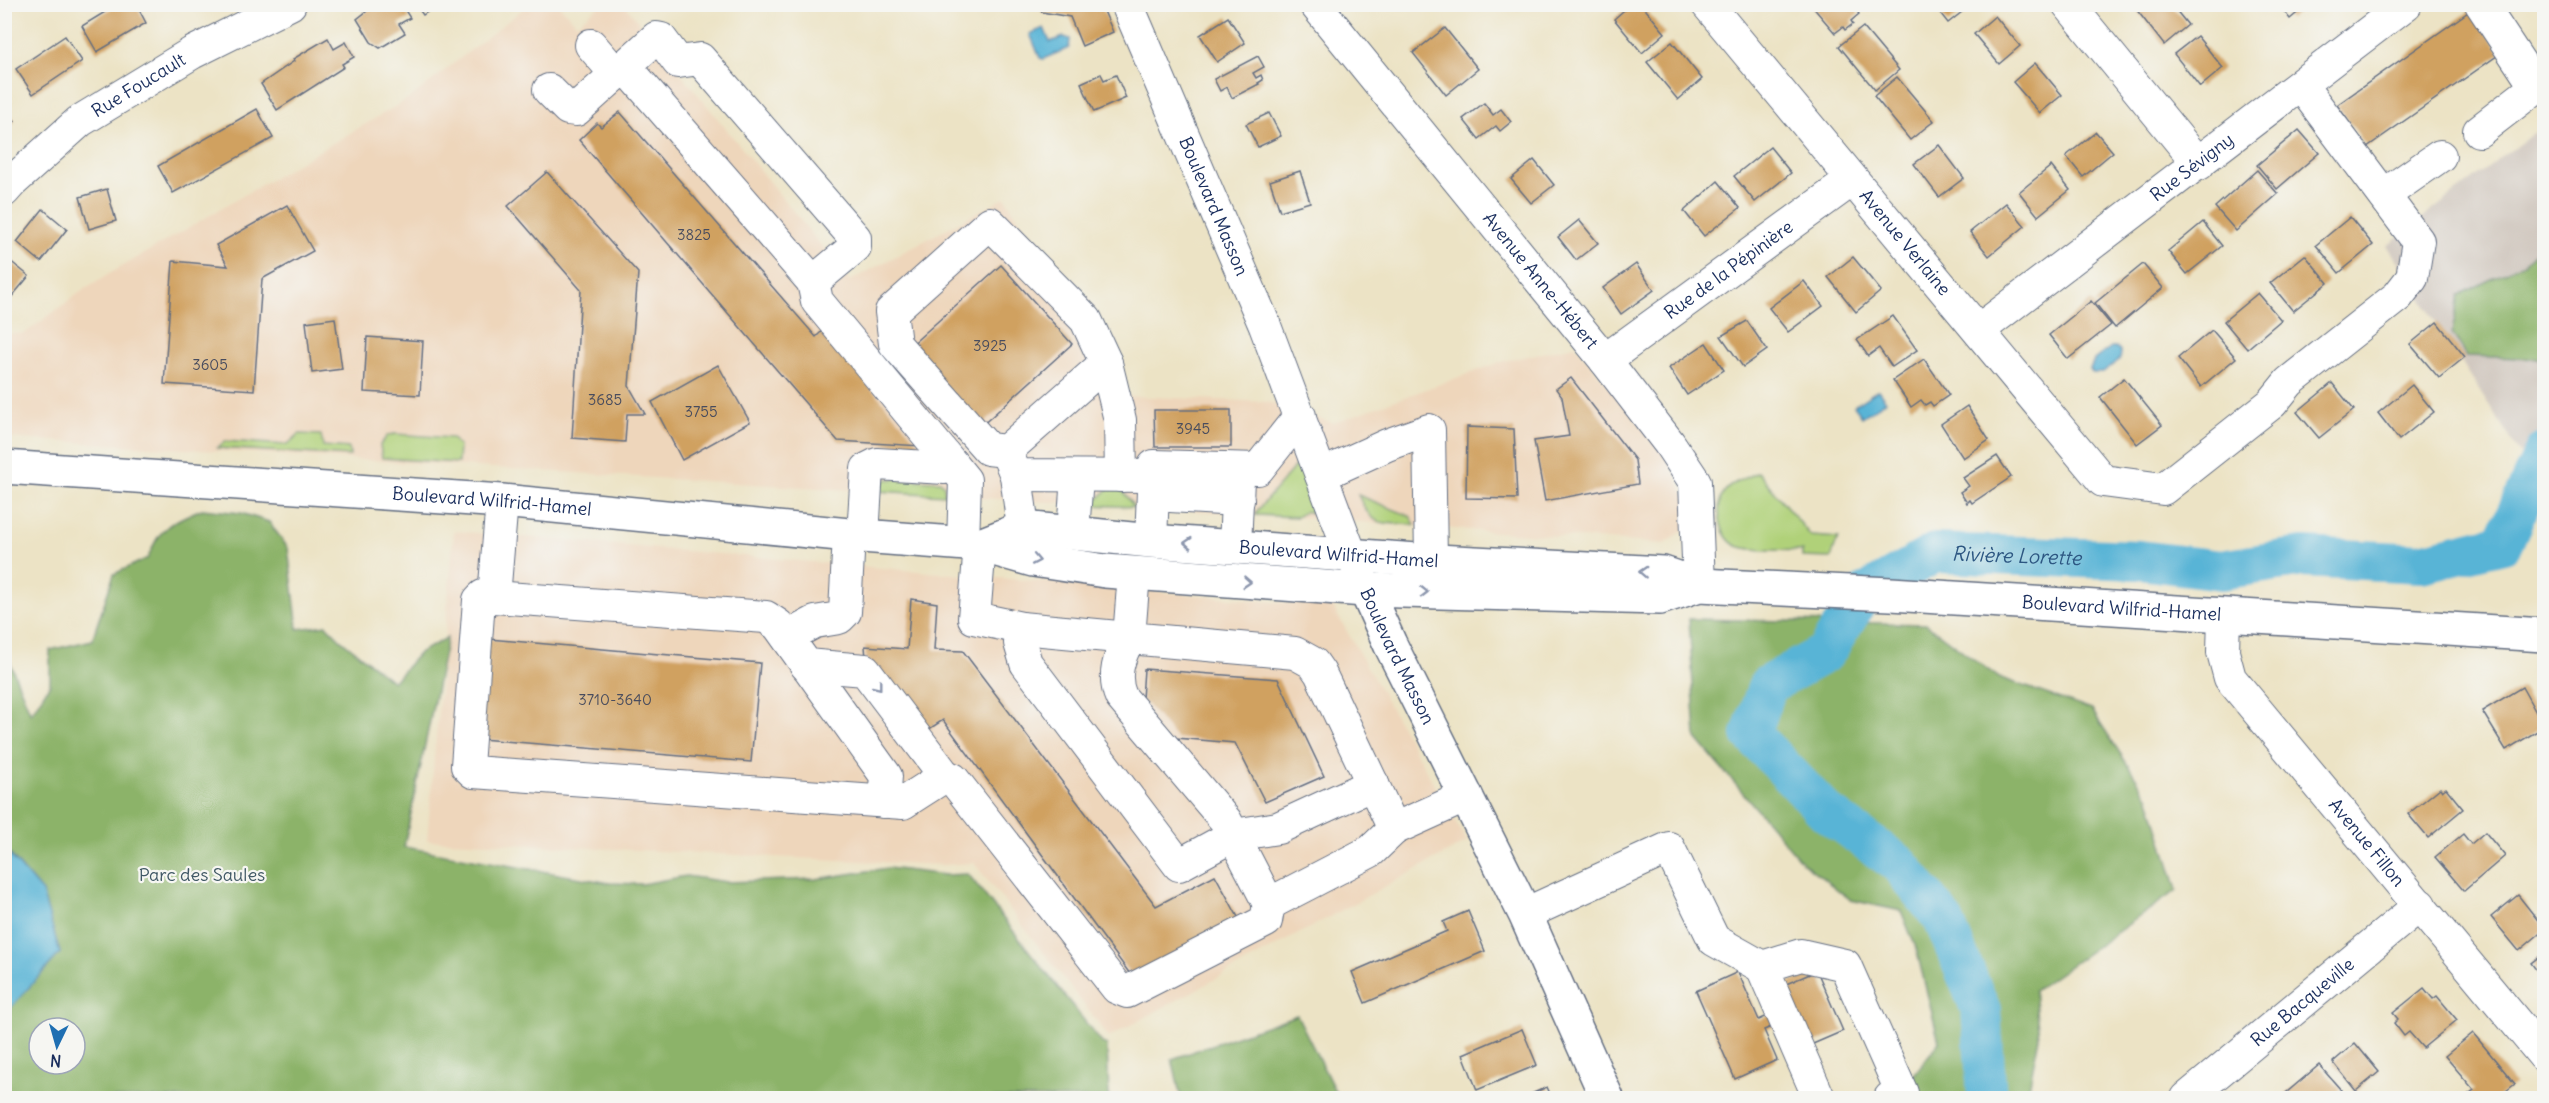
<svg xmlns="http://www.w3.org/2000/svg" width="2549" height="1103" font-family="Delius,sans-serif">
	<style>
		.built { fill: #eed6bb }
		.industrial { fill: #ccc2b9 }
		.green { fill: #b0d179; stroke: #66806c; stroke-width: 1.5 }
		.forest { fill: #8cb369; stroke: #547164; stroke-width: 1.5; fill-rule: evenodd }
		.water { fill: #58b4d6; stroke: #3a729a; stroke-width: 1.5 }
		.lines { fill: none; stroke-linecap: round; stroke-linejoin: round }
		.river { stroke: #58b4d6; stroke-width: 40 }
		.building { fill: #d0a160 }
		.minor-casing { stroke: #646e82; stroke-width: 34 }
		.major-casing { stroke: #646e82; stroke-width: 36 }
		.minor { stroke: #fff; stroke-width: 32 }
		.major { stroke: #fff; stroke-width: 33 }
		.oneway { stroke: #8d97ae }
		.labels { text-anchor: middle; stroke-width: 4.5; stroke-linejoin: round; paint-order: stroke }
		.number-label { font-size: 15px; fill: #484c5e }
		.street-label { font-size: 18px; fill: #1b2f5e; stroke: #f6f6f2 }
		.park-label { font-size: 18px; fill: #405865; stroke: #f6f6f2 }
		.water-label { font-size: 20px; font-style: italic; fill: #2d5782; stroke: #f6f6f2 }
	</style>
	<rect width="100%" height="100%" fill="#f6f6f2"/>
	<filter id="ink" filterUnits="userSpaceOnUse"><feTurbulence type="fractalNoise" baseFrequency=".0167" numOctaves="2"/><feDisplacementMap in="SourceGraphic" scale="12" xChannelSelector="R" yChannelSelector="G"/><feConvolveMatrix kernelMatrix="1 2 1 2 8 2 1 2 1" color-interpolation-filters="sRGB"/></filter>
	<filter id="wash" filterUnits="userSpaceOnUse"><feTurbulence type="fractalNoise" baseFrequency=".008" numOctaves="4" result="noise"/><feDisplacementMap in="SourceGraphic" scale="24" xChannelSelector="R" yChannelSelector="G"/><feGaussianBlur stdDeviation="1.35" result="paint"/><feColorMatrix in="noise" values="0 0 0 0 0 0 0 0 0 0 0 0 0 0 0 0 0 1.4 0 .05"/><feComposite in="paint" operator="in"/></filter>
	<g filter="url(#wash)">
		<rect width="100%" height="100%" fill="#ece3c5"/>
		<g class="built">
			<polygon points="528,5 559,5 577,24 600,5 625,5 850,281 1005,197 1126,396 1268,402 1333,423 1504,361 1575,346 1665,454 1697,521 1664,544 1292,517 5,438 4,333 24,334 89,286 410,98"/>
			<polygon points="454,531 1333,607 1467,842 1109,1037 974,863 944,865 427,840"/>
		</g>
		<polygon class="industrial" points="2544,125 2544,491 2387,245"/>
		<g class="green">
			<polygon points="299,434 321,435 323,446 349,448 350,456 217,448 225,441 287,445"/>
			<polygon points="395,434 452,438 459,446 458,463 382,458 380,445 388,435"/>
			<polygon points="1302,458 1315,505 1310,513 1306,511 1297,517 1256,515 1256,512"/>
			<path d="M1758,472L1811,536L1838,538L1831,558L1802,557V551C1782,549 1759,552 1740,547C1720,542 1713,506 1725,491C1732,482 1748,477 1758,472Z"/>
			<polygon points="886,479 940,481 944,485 945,495 877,491"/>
			<polygon points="1112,486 1119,486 1134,507 1093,505 1094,502"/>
			<path d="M1358,495L1410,516L1415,525C1380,522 1373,529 1358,495Z"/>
		</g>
		<g class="forest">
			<polygon points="2544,244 2544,359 2467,356 2452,333 2459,295 2524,263"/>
			<path d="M202,509L241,513L269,522L288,548L298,629L326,625L340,639L393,682L420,652L447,638L404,847L610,883L642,884L686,876L727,882L816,879L888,868L945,875L968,874L1102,1043L1107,1045L1109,1098H5L4,1014L60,953L42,892L5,848V651L31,714L50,684V650L92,640L114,574L148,558C159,527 172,521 202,509ZM39,1028H75V1064H39Z"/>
			<polygon points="1689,619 1926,624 1998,677 2092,710 2149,798 2177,890 2034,991 2039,1037 2027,1098 1896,1098 1939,1042 1916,948 1901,911 1851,900 1802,862 1696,738"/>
			<polygon points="1297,1015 1337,1095 1335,1098 1181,1098 1172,1059"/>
		</g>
		<g class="water">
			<polygon points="1044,28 1050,42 1064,37 1070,39 1069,48 1043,59 1040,58 1030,34"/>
			<polygon points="2111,347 2117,348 2121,353 2120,359 2103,373 2093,373 2090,369 2094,360"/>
			<polygon points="1878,390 1886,401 1862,417 1854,406"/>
			<polygon points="4,848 42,892 60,953 5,1014"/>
		</g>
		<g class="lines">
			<path class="river" id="s1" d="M1987,1098L1981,1010L1943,919L1899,864L1826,812L1751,734L1768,685L1825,653L1861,596L1935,553L2139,560L2221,570L2303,557L2421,563L2503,543L2544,452"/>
		</g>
		<g id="blocks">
			<g class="building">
				<polygon points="118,4 136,4 146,23 97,52 82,26"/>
				<polygon points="376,4 401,4 410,18 399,24 405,33 380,48 371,42 357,19"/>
				<polygon points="415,4 439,4 423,15"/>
				<polygon points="1038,4 1101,4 1113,32 1082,46 1070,17 1042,12"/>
				<polygon points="1631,4 1641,4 1665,33 1642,53 1614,19"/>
				<polygon points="1933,4 1972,4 1948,23"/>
				<polygon points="2141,4 2171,4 2188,25 2164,45 2136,9"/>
				<polygon points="2278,4 2308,4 2290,19"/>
				<polygon points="1811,5 1852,5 1859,14 1851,21 1853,24 1845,30 1843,27 1835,33"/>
				<polygon points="2471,10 2501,53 2367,147 2337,105"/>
				<polygon points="1995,16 2020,46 1999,64 1974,34"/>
				<polygon points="1228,17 1245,43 1217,62 1200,35"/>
				<polygon points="1863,27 1899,70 1875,90 1839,46"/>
				<polygon points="1445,28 1478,69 1446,95 1413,53"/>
				<polygon points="65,36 82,61 33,94 16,69"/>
				<polygon points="2197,36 2223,68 2200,87 2174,54"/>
				<polygon points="328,38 334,49 346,42 354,57 342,64 344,67 277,110 261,84 294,61 293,59"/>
				<polygon points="1672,42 1702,79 1678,100 1647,62"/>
				<polygon points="1258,56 1264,67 1253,73 1256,78 1261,75 1263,80 1258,83 1259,84 1232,98 1227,87 1220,91 1214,79"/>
				<polygon points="2035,63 2062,95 2040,113 2013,82"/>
				<polygon points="1101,74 1104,80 1116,75 1126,98 1094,112 1081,83"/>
				<polygon points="1897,77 1934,121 1910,140 1874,96"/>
				<polygon points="1484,103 1493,115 1501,109 1511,122 1500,131 1496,126 1479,139 1463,119"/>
				<polygon points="4,108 15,121 4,129"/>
				<polygon points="257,109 273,138 173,193 158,166"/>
				<polygon points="620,112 816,337 822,331 921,446 838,441 579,140 597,123 601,127"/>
				<polygon points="1269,113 1281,136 1258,147 1246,124"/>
				<polygon points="2299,130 2319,153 2277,189 2257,165"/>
				<polygon points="2096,132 2113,152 2083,177 2066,156"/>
				<polygon points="1939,145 1964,178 1939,197 1914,164"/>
				<polygon points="1770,147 1791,173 1755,202 1734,176"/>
				<polygon points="1534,160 1554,185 1531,203 1511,179"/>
				<polygon points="2051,166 2070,190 2038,216 2019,192"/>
				<polygon points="2257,170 2278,194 2236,231 2215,207"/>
				<polygon points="1300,171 1310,202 1280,211 1270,181"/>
				<polygon points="547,172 638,273 629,386 645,414 627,414 625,442 572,438 581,290 508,206"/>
				<polygon points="1718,181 1740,208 1704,236 1684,211"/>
				<polygon points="107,189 116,221 89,229 80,197"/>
				<polygon points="2006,203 2025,226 1989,256 1970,232"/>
				<polygon points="287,205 313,251 262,279 254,390 164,384 173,261 228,266 216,245"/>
				<polygon points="43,209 67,229 41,262 17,242"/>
				<polygon points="2350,217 2373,245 2339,273 2316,245"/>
				<polygon points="1579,220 1598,243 1576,260 1558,237"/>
				<polygon points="2203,222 2222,246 2187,274 2168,251"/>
				<polygon points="2305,255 2328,283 2293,311 2270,283"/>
				<polygon points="4,256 29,276 4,306"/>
				<polygon points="1853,257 1881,291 1856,312 1828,277"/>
				<polygon points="1636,264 1654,290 1621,314 1603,288"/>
				<polygon points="2143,264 2163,288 2115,328 2095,303"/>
				<polygon points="1001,265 1072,344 979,428 908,348"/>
				<polygon points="1804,281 1823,306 1788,332 1769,308"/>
				<polygon points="2258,293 2281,320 2247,349 2224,321"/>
				<polygon points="2091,301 2111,325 2068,359 2049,335"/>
				<polygon points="1893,316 1917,350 1892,367 1879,348 1868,356 1857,340"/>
				<polygon points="335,318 342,369 312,373 306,322"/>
				<polygon points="1747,321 1767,350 1743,367 1721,336"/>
				<polygon points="2437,322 2465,357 2439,378 2410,344"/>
				<polygon points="2212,330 2236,358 2201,387 2178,358"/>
				<polygon points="367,337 423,341 420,395 364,392"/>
				<polygon points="1706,343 1724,370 1687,395 1669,368"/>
				<polygon points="1924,359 1949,395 1933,406 1930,402 1925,405 1921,400 1911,407 1893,380"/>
				<polygon points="718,365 750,422 682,460 652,402"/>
				<polygon points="1571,378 1635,460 1638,484 1545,501 1534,441 1569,436 1562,397 1556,389"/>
				<polygon points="2124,378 2162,425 2137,444 2100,397"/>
				<polygon points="2332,383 2354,410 2319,438 2297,412"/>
				<polygon points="2412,385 2434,412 2399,440 2378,413"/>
				<polygon points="1967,406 1989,440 1963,458 1941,424"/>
				<polygon points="1154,410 1231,410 1231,447 1155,447"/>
				<polygon points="1467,427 1514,429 1517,499 1466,498"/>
				<polygon points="1997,456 2011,477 1972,503 1970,500 1967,503 1960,492 1969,486 1963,478"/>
				<polygon points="911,599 937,603 934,650 963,651 1156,906 1215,875 1239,919 1133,978 943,720 923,733 866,658 865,646 907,649"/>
				<polygon points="478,638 760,663 751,762 469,738"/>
				<polygon points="1144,669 1278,679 1324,776 1265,802 1235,743 1176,738 1142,699"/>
				<polygon points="2522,687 2544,727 2506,750 2482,711"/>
				<polygon points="2440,788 2442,791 2446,788 2463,809 2428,838 2408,814"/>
				<polygon points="2485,832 2505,856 2464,891 2435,857 2463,834 2471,844"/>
				<polygon points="2518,895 2544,928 2544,930 2519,951 2491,917"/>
				<polygon points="1468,911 1485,951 1365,1003 1352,972 1447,931 1443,922"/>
				<polygon points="2544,953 2544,980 2531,963"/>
				<polygon points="1817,971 1843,1031 1806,1047 1779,987"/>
				<polygon points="1738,972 1759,1020 1776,1012 1781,1023 1764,1030 1777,1060 1735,1079 1696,991"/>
				<polygon points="2424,988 2433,999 2437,996 2457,1020 2423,1048 2409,1032 2404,1036 2394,1023 2398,1019 2393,1013"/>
				<polygon points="1522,1029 1537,1065 1477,1090 1463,1054"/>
				<polygon points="2473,1033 2515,1084 2497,1098 2463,1098 2474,1090 2445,1056"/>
				<polygon points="2355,1043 2379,1072 2356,1091 2333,1062"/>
				<polygon points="2319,1065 2341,1090 2331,1098 2280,1098"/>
				<polygon points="1547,1087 1552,1098 1522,1098"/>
			</g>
		</g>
	</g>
	<g filter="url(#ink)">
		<use href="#blocks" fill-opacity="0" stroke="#646e82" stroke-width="1.5"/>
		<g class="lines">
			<g class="minor-casing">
				<g id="minor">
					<path id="s2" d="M1127,4L1265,326L1351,555"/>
					<path id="s3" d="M1315,4L1605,360L1669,443L1695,482L1699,585"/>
					<path id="s4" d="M1707,4L2103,481L2163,489L2272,403L2289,382L2398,296L2412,278L2418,241L2301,85"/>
					<polyline points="2068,4 2199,164"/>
					<polyline points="591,45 616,74"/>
					<polyline points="625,66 656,38 661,39 678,62 700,59 855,238 855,247 813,282"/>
					<polyline points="549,90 568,109 576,110 625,66 813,282 817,301 952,464"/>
					<polyline points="2479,131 2536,87 2481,4"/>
					<path id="s5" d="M4,191L12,182L80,121L192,53L290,4"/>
					<polyline points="2384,195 2440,156"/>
					<path id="s6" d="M1979,330L2406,4"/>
					<path id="s7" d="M1605,360L1852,180"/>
					<polyline points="1106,363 1120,420 1121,476"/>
					<polyline points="1006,451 988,449 895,344 891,312 990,223 1086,320 1106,363 1006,451 1016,475 1154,476"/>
					<polyline points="1016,475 1023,528"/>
					<polyline points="1321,475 1387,445 1429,430 1431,560"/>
					<polyline points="1153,495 1238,500"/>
					<polyline points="502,501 494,597 483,596 479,600 467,766 473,772 903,803 945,776 953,779 1117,988 1127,992 1266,921 1269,904"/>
					<polyline points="1073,533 1077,476"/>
					<polyline points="863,536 867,469 877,464 945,468 952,464 965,480 963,544"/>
					<polyline points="1151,541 1154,466 1258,469 1300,416"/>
					<path d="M980,545L974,618L1021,628L1129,638C1119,657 1112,676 1121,697L1226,821L1269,904L1371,851L1394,829"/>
					<polyline points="1235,546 1238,479"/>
					<polyline points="1134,573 1129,638 1295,653 1313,663 1320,673 1394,829 1467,796"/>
					<polyline points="494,597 766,617 778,625 886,776 884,802"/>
					<path id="s8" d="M2224,615L2223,652L2230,678L2544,1056"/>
					<polyline points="1021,628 1020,643 1026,663 1179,865 1234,835 1278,828 1373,784"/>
					<polyline points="787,637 815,622 839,618 845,612 849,535"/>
					<polyline points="806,665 865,670 945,776"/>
					<polyline points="1525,914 1669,848 1714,940 1762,967 1801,955 1845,965 1902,1093 1890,1098"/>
					<polyline points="1762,967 1819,1098"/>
					<path id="s9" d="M2187,1098L2420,905"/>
				</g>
			</g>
			<g class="major-casing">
				<g id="major">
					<path id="s10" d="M4,467L502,501L849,535L980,545L1033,560L1105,571L1365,590L1660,598L1699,585"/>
					<path id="s11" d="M980,545L1023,528L1151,541L1417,560L1663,573L1699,585L1891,594L2544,635"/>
					<path id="s12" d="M1358,573L1390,644L1525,914L1607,1098"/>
				</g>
			</g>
			<use href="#minor" class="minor"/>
			<use href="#major" class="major"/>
		</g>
		<defs><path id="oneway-chevron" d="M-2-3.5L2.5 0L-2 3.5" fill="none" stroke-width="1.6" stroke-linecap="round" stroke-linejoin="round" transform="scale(1.5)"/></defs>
		<g class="oneway">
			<use href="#oneway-chevron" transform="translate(1188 543) rotate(-176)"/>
			<use href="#oneway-chevron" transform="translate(1036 560) rotate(11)"/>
			<use href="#oneway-chevron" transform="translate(1643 572) rotate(-177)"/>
			<use href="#oneway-chevron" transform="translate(1247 582) rotate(4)"/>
			<use href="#oneway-chevron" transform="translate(1424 592) rotate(1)"/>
			<use href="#oneway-chevron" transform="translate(878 686) rotate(52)"/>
		</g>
	</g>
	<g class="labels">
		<g class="number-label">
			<text x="694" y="240">3825</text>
			<text x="990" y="351">3925</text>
			<text x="210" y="370">3605</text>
			<text x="605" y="405">3685</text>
			<text x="701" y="417">3755</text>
			<text x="1193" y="434">3945</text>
			<text x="615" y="705">3710-3640</text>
		</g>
		<g class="street-label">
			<text dy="6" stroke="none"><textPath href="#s5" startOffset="172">Rue Foucault</textPath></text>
			<text dy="6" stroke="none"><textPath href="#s6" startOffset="268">Rue Sévigny</textPath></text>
			<text dy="6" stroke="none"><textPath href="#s2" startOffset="220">Boulevard Masson</textPath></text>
			<text dy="6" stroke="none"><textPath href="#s4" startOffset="310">Avenue Verlaine</textPath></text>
			<text dy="6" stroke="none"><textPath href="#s7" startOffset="153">Rue de la Pépinière</textPath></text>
			<text dy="6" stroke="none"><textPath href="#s3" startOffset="357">Avenue Anne-Hébert</textPath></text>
			<text dy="6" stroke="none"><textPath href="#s10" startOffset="489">Boulevard Wilfrid-Hamel</textPath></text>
			<text dy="6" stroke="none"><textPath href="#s11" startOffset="363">Boulevard Wilfrid-Hamel</textPath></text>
			<text dy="6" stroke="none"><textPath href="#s11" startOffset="1149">Boulevard Wilfrid-Hamel</textPath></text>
			<text dy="6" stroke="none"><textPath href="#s12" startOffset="92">Boulevard Masson</textPath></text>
			<text dy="6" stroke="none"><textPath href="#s8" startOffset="278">Avenue Fillon</textPath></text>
			<text dy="6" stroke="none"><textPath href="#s9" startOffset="150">Rue Bacqueville</textPath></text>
		</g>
		<g class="park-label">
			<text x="202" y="881">Parc des Saules</text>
		</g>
		<g class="water-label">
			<text dy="7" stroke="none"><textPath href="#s1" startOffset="807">Rivière Lorette</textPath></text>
		</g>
	</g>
	<rect width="2549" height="1103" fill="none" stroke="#f6f6f2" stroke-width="24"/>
	<g transform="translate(57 1046) rotate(185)"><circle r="28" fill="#f6f6f2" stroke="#9ea6b7" stroke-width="1.5"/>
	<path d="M0-4.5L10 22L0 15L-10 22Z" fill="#1f6fb2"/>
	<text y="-9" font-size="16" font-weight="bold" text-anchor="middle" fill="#1b2f5e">N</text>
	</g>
</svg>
